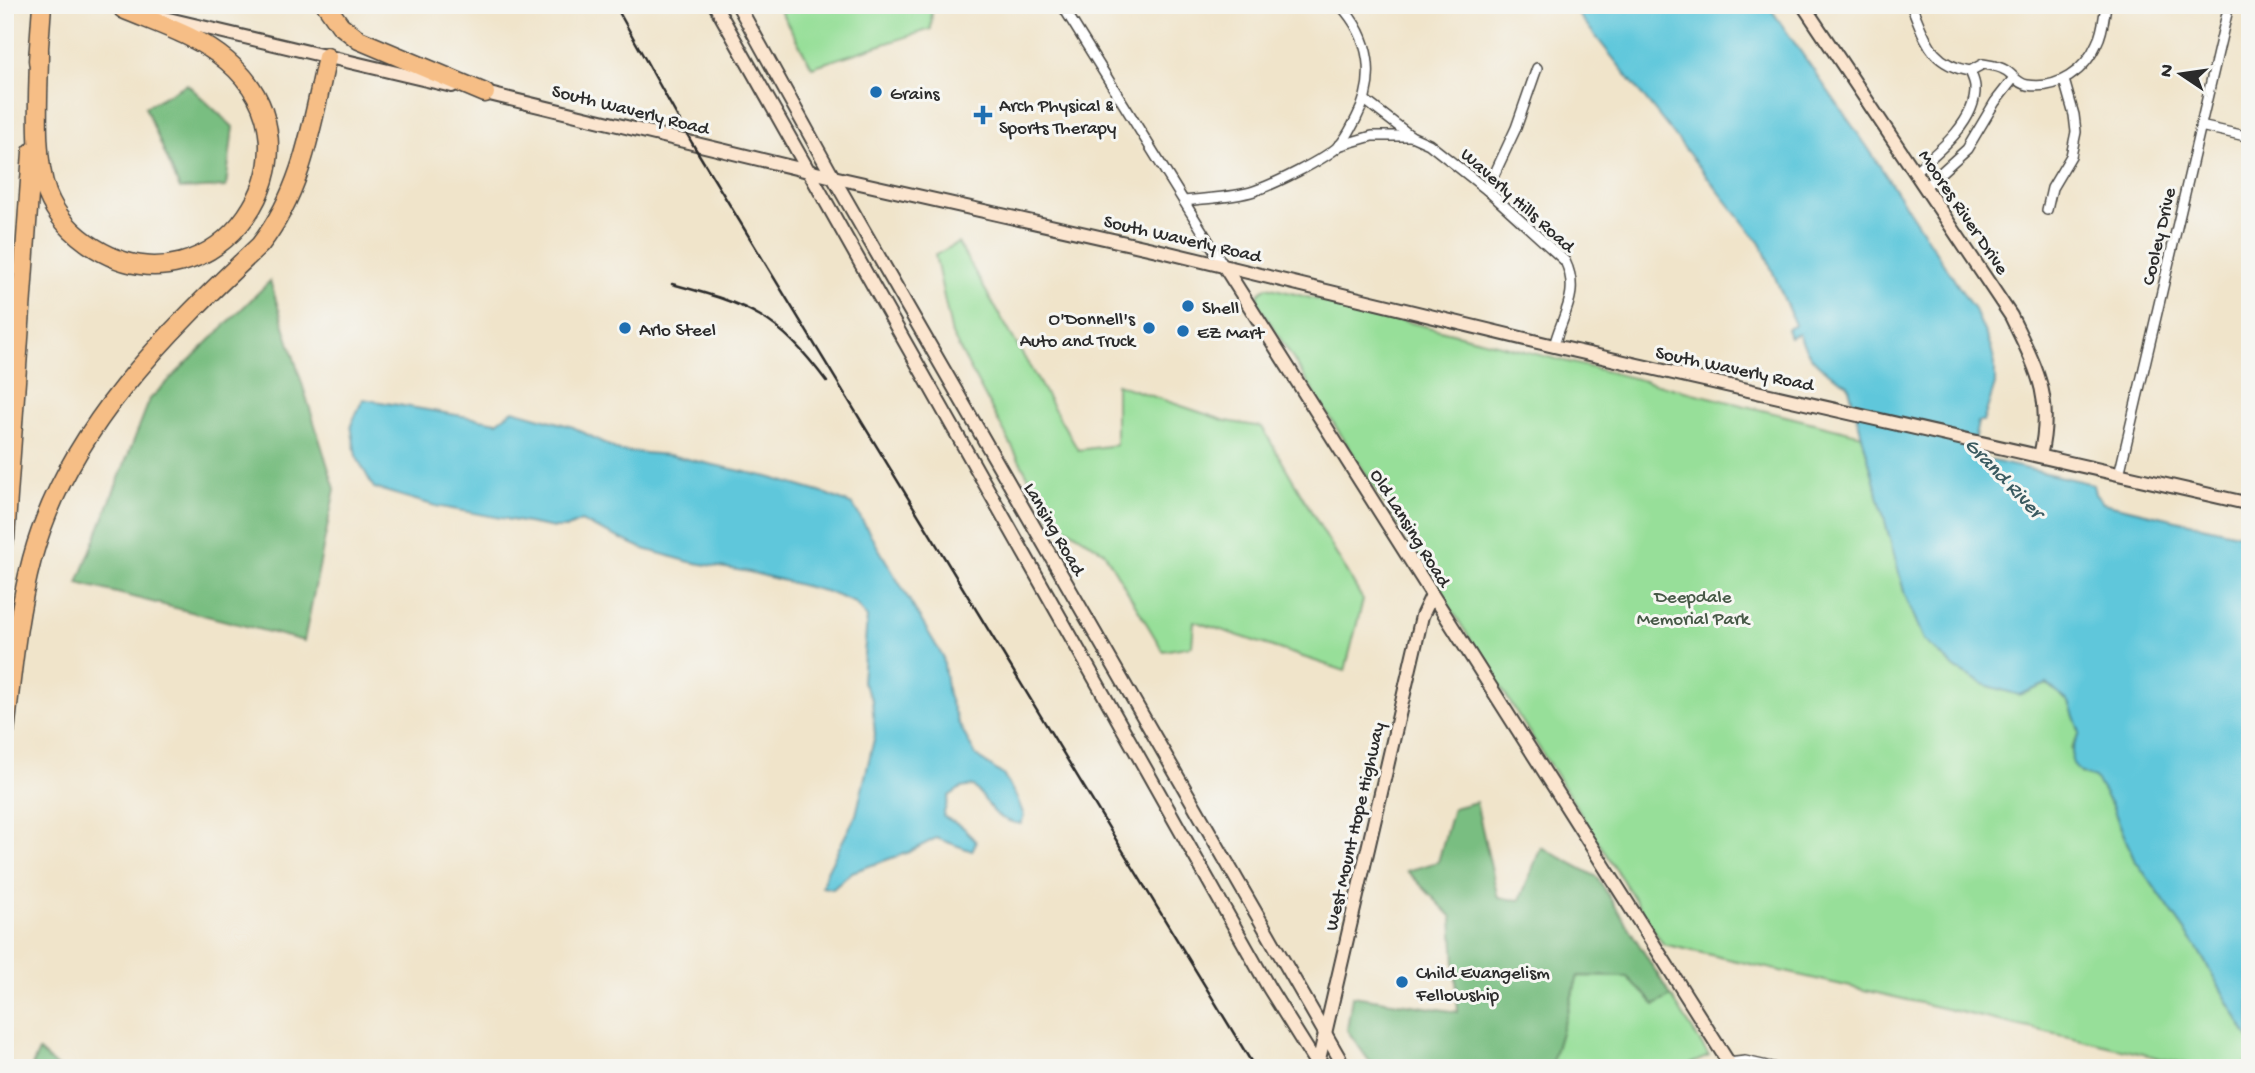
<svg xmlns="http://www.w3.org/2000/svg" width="2255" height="1073" font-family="'Gochi Hand',sans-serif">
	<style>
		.green { fill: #97df99; stroke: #618562; stroke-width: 2 }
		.forest { fill: #79be81; stroke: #527456; stroke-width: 2 }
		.water { fill: #5ec7db; stroke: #447983; stroke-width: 2 }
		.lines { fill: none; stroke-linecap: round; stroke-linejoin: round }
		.street-casing { stroke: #494743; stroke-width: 12 }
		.secondary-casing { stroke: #494743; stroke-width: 16 }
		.highway-casing { stroke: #494743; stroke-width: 21 }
		.street { stroke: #fff; stroke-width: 9 }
		.secondary { stroke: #fbe5cf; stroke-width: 12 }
		.highway { stroke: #f6be86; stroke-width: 18 }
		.rail { stroke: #2b2b2b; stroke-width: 2.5 }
		.poi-dot { fill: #1f6fb2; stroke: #f6f6f2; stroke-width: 2.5 }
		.labels { text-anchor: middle; stroke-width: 6; stroke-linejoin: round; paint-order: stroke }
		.poi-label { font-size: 19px; fill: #2b2b2b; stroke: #f6f6f2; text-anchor: start }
		.street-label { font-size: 19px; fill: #2b2b2b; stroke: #f6f6f2 }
		.park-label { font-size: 19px; fill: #465846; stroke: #f6f6f2 }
		.water-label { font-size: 21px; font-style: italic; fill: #3a5a60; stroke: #f6f6f2 }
	</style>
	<rect width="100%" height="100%" fill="#f6f6f2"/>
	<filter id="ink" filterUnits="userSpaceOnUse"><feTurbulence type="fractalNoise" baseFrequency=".0143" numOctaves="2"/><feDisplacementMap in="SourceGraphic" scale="14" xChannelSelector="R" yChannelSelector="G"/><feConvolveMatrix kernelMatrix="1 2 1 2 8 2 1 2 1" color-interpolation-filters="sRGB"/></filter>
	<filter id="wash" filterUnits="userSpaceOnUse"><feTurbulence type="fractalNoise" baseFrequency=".00686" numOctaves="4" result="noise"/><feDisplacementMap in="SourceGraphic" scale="28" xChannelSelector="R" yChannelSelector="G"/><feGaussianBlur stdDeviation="1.57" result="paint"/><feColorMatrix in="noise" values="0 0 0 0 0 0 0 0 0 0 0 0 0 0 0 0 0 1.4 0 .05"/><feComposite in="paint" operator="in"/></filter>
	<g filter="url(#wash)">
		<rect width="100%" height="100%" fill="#f0e4ca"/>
		<g class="green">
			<polygon points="777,5 932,5 931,29 812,67"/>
			<polygon points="958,243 1078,450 1116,445 1116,384 1226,421 1262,427 1363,600 1345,671 1194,621 1192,646 1163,651 1104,552 1050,517 952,335 935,255"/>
			<polygon points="1267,287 1862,435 1905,595 2019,695 2047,684 2069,702 2080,733 2071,748 2081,774 2095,777 2112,806 2133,857 2196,946 2250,1040 2250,1057 2242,1068 2204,1068 1663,944 1257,302 1259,293"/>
			<polygon points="1578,976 1627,977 1655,1005 1671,996 1709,1056 1681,1068 1552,1068 1551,1065"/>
		</g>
		<g class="forest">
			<polygon points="187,84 233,127 226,187 180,189 145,107"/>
			<polygon points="270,281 335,489 304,641 78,583 150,399"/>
			<polygon points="1476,802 1498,898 1520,900 1541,847 1597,877 1671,996 1655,1005 1627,977 1578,976 1551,1065 1552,1068 1400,1068 1370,1062 1347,1030 1352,996 1458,1012 1452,917 1407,871 1438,862 1453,808"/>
			<polygon points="39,1051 58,1068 31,1068"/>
		</g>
		<g class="water">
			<path d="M1565,5H1768L1868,148L1976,313L1991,347L1995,364V384L1983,422H1978L1971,456L2093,484L2095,494L2103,503L2250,537V1040L2196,946L2133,857L2112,806L2095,778C2067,771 2067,755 2080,733L2069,702L2047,684L2019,695L1985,685L1956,669L1924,640L1905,595L1848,384C1823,370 1809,362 1799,334L1790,337L1787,329L1795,325L1762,246L1574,9Z"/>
			<path d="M363,399L497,422L513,410L573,427L619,451L669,455L768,477L826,494L853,505L943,657L948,695L958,722L976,756L1003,775L1017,798L1024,816L1021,824C990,819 993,806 973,786L961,788L949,796L943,816L964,828L976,842L972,851L936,838L909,852L852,872L833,889L822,887L826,873L856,815L875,735L872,700L862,681L867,618L855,603L828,592L749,572L690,562L644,549L581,521L566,528H554L436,506L374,488L356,456L351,425Z"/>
		</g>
	</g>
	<g filter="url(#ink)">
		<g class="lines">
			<g class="street-casing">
				<g id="street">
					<polyline points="1062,5 1224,266"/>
					<path d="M1911,5C1926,39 1929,64 1970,71L1983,64C1989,65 1999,66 2005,70C2013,74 2016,83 2027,85C2058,90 2085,71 2097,43C2103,32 2104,17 2106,5"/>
					<path d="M1366,101L1411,136L1429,144L1487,190L1565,261C1581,294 1562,314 1554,346"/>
					<polyline points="2200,126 2250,137"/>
					<polyline points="1338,146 1372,136 1411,136"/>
					<path d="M1915,171C1938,152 1977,121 1975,87C1975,82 1972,76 1970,71"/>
					<polyline points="1926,186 1967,149 1995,102 2013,79"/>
					<polyline points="1487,190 1516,128 1537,68"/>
					<path d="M1185,201C1207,198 1232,198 1254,191C1275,184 1323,160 1339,146C1347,138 1351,128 1356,119C1377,79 1371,38 1340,5"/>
					<polyline points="2047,210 2052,188 2071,156 2076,132 2074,115 2064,80"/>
					<polyline points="2119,475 2229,5"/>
					<polyline points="1728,1063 1745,1061 1776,1068"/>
				</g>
			</g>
			<g class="secondary-casing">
				<g id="secondary">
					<polyline points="715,5 1269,988 1319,1068"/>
					<polyline points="738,5 833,177 1345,1068"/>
					<path d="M1803,5L2011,316C2036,368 2054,397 2040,456"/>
					<polyline points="160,17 452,86"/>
					<polyline points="477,91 833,177 1157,250 1554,346 2250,504"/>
					<polyline points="1224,266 1732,1068"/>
					<polyline points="1317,1068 1422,616 1432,595"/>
				</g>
			</g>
			<g class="highway-casing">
				<g id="highway">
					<polyline points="326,5 340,25 359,40 485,93"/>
					<path d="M39,51C39,93 33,154 47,193C56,216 74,235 95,248C214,321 335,152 227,61C198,36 158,24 123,9"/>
					<polyline points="38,61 42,5"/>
					<polyline points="5,539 32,152"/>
					<path d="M5,732C12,673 17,615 32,559C67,429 166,334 260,245C303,190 312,123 327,57"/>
				</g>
			</g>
			<use href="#street" class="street"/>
			<use href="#secondary" class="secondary"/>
			<use href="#highway" class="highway"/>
			<g class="rail">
				<polyline points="615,5 692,143 1255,1068"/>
				<path d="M672,284C750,305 777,315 827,382"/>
			</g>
		</g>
	</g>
	<g class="poi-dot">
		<circle cx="876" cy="92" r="7"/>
		<path d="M979.5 104.5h7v7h7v7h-7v7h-7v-7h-7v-7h7z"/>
		<circle cx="1188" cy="306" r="7"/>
		<circle cx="625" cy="328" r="7"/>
		<circle cx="1149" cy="328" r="7"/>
		<circle cx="1183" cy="331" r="7"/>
		<circle cx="1402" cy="982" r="7"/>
	</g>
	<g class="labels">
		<g class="poi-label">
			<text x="890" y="99">Grains</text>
			<text x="999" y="111">Arch Physical &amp;<tspan x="999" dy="22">Sports Therapy</tspan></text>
			<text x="1202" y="313">Shell</text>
			<text x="1135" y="324" text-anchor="end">O'Donnell's<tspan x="1135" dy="22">Auto and Truck</tspan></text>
			<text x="639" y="335">Arlo Steel</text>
			<text x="1197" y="338">EZ Mart</text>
			<text x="1416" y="978">Child Evangelism<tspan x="1416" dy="22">Fellowship</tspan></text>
		</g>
		<g class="street-label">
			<text transform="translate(631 108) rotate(14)" y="7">South Waverly Road</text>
			<text transform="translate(1519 199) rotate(42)" y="7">Waverly Hills Road</text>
			<text transform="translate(1965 211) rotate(56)" y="7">Moores River Drive</text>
			<text transform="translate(2157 236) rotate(-77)" y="7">Cooley Drive</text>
			<text transform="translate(1183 237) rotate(13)" y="7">South Waverly Road</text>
			<text transform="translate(1735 367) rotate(12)" y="7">South Waverly Road</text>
			<text transform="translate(1412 527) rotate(58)" y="7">Old Lansing Road</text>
			<text transform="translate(1056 528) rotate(60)" y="7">Lansing Road</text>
			<text transform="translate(1353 826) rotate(-77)" y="7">West Mount Hope Highway</text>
		</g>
		<g class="park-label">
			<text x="1693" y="602">Deepdale<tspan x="1693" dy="22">Memorial Park</tspan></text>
		</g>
		<g class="water-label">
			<text transform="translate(2005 477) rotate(46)" y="7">Grand River</text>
		</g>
	</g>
	<rect width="2255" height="1073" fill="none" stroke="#f6f6f2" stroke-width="28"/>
	<g transform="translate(2181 74) rotate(283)" stroke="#f6f6f2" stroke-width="5" paint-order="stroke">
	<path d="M0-5L12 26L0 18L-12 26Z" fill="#2b2b2b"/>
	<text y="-10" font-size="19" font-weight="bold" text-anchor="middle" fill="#2b2b2b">N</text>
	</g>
</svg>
